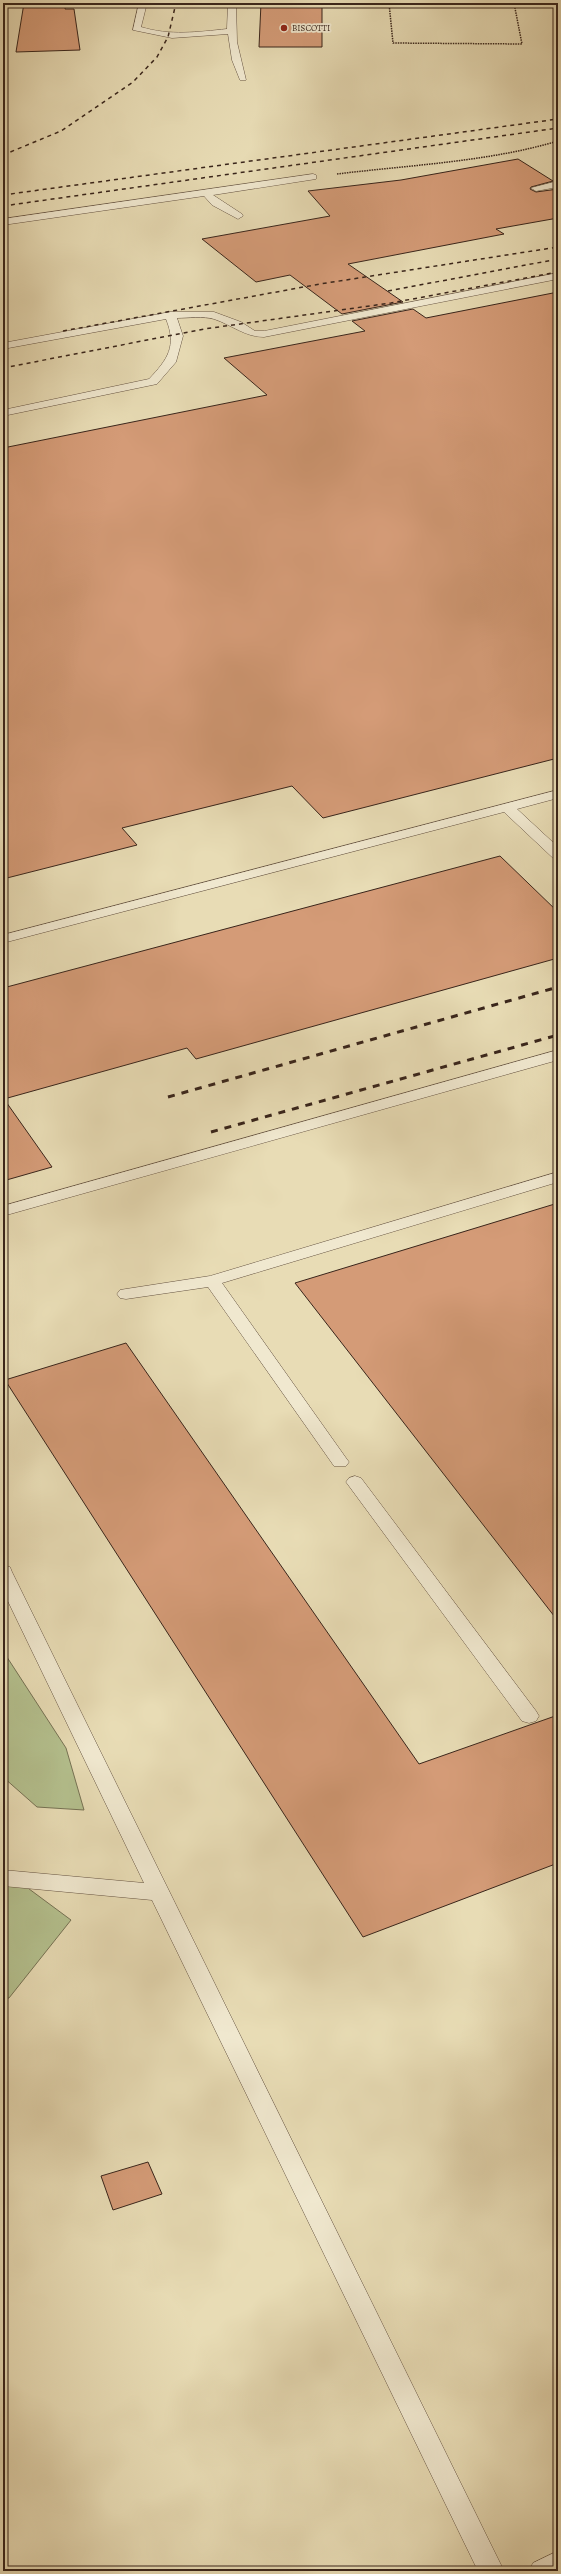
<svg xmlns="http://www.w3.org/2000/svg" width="561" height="2574" font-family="Alegreya,serif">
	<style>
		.green { fill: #b4c08e; stroke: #767254 }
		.building { fill: #d49b77; stroke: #39251b }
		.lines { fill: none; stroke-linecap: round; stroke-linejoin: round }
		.service-casing { stroke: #655342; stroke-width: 1 }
		.path { stroke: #39251b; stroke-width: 1.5; stroke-dasharray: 1.5 1; stroke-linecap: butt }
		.service { fill: #f0e8cf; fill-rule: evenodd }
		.rail-far1 { stroke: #39251b; stroke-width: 1.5; stroke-dasharray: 4 4; stroke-linecap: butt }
		.rail { stroke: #39251b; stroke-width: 3; stroke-dasharray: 7 7; stroke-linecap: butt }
		.poi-dot { fill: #8f2418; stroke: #f0e8cf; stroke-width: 1.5 }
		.labels { text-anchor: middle; stroke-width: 3.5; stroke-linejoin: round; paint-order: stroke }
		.far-poi-label { font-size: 9px; fill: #39251b; stroke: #f0e8cf; text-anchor: start }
	</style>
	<rect width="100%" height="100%" fill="#e8dcb5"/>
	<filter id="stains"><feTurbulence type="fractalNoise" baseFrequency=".005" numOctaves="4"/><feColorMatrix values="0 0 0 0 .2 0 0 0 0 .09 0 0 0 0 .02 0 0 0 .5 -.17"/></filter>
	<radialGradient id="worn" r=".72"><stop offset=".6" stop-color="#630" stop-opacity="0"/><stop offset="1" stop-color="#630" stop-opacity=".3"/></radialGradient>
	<g class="green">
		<polygon points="3,1651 66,1748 84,1810 37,1807 3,1777"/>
		<polygon points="3,1877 17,1880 71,1920 9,1998 3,1999"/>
	</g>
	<g class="building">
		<polygon points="24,3 66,3 65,9 74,9 80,50 16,52"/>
		<polygon points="261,3 322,3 322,47 259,47"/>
		<polygon points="518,159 553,181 531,187 530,189 536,192 558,189 558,218 496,229 504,234 348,264 403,302 342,314 290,275 256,282 202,239 330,216 308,191 401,180"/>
		<polygon points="558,292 558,758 323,818 292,786 122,828 137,845 3,879 3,448 267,395 224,358 365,331 352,321 413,309 426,318"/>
		<polygon points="500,856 558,912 558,958 196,1059 187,1048 4,1099 52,1167 3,1181 3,988"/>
		<polygon points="558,1203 558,1621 295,1283"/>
		<polygon points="126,1343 419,1764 558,1715 558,1863 363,1937 5,1380"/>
		<polygon points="148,2162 162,2194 113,2210 101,2176"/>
	</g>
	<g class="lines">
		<g class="service-casing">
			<g id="service">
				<path d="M139,3H147L141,27C170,36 198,32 227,29L228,3H236L237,42L246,80H240L232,60L228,34L172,38L133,30Z"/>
				<polygon points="313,174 316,175 316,179 213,195 242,214 243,216 238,219 212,205 204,196 3,225 3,219"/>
				<polygon points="558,181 558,187 536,191 531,188"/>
				<path d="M558,273V279L264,337C245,337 232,325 214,319C204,316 188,318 177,318L183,336L176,362L157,384L3,416V410L149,379C168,359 177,346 166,319L3,349V343L170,312H214L241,322L255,331H264Z"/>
				<polygon points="558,790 558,798 517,809 558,847 558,859 553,858 504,812 3,943 3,935"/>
				<polygon points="558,1050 558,1060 3,1216 3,1206"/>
				<polygon points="558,1172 558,1182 222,1283 346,1458 349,1462 346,1466 334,1466 208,1287 126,1299 120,1298 117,1294 120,1290 126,1289 210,1276"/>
				<polygon points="355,1476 361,1478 536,1711 539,1716 536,1721 529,1723 522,1721 349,1486 346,1482 349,1478"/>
				<polygon points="3,1565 10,1567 12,1572 504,2571 478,2571 152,1900 3,1886 3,1870 144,1883 3,1591"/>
				<polygon points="558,2551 558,2571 529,2571 533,2563"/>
			</g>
		</g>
		<g class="path">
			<polyline points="389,3 393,43 522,44 514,3"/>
			<path d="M337,174C410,165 487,162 558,141"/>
		</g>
		<use href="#service" class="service"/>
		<g class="rail-far1">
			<polyline points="3,155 61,131 133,82 157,57 168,37 176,3"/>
			<polyline points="3,195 558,119"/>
			<polyline points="3,206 558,128"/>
			<polyline points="388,291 558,259"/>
			<polyline points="63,331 320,284 558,247"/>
			<polyline points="3,368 204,329 391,303 558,272"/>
		</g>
		<g class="rail">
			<polyline points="168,1097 558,987"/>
			<polyline points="211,1132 558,1035"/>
		</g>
	</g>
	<circle class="poi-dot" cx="284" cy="28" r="4"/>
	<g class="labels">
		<g class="far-poi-label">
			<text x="292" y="31">BISCOTTI</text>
		</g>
	</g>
	<rect width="561" height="2574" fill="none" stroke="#e8dcb5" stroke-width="16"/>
	<rect x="4" y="4" width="553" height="2566" fill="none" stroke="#39251b" stroke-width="2"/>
	<rect x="8" y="8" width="545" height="2558" fill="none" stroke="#39251b"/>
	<rect width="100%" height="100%" filter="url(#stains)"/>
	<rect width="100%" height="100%" fill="url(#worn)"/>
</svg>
